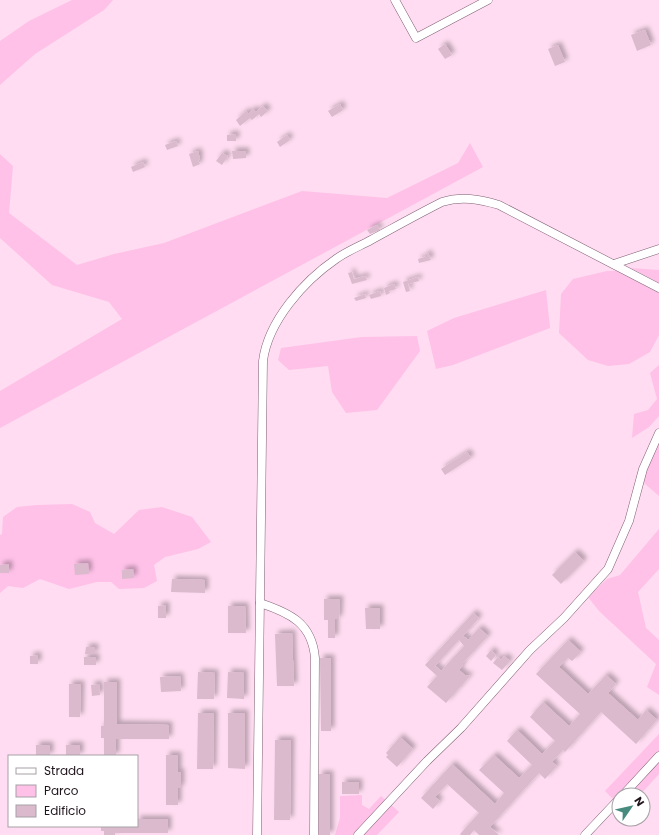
<svg xmlns="http://www.w3.org/2000/svg" width="659" height="835" font-family="Poppins,sans-serif">
	<style>
		.green { fill: #ffc1e8 }
		.building { fill: #dbbace; fill-rule: evenodd; filter: url(#shadow) }
		.lines { fill: none; stroke-linecap: round; stroke-linejoin: round }
		.street-casing { stroke: #7e6073; stroke-width: 9 }
		.street { stroke: #fff; stroke-width: 8 }
	</style>
	<defs>
		<filter id="shadow"><feDropShadow dx="3.5" dy="-3.5" stdDeviation="2" flood-color="#0004"/></filter>
	</defs>
	<rect width="100%" height="100%" fill="#ffdcf1"/>
	<g class="green">
		<polygon points="72,0 113,0 104,10 35,54 0,85 0,41 29,21"/>
		<polygon points="470,143 483,167 0,428 0,391 122,319 109,302 52,285 0,238 0,154 13,166 9,213 77,265 114,254 164,243 302,191 387,198 458,163"/>
		<polygon points="631,268 659,270 659,283"/>
		<polygon points="607,271 617,271 659,293 659,335 650,352 629,364 608,366 588,360 559,333 561,294 573,279"/>
		<polygon points="546,290 550,328 453,365 436,369 427,331 454,318"/>
		<polygon points="417,336 420,351 377,410 346,413 332,392 328,366 289,370 278,360 281,348 362,337"/>
		<polygon points="659,365 659,416 649,427 632,438 634,414 648,410 657,399 650,373"/>
		<polygon points="659,441 659,496 644,483 645,464"/>
		<polygon points="72,504 90,512 95,523 114,534 139,510 162,507 192,517 211,542 198,549 165,557 154,565 157,581 144,588 119,589 111,582 97,582 69,589 40,579 23,588 8,586 0,593 0,535 2,534 3,517 17,507 37,505"/>
		<polygon points="659,529 659,569 638,592 646,628 659,640 659,695 647,687 656,664 599,611 588,597 607,579 620,575"/>
		<polygon points="659,734 659,774 640,795 619,795 619,805 605,791"/>
		<polygon points="362,795 362,805 369,809 381,796 399,812 377,835 335,835 340,818 340,796"/>
	</g>
	<g class="building">
		<polygon points="645,30 651,45 637,51 631,35"/>
		<polygon points="445,44 452,55 445,59 438,49"/>
		<polygon points="558,45 565,62 555,66 548,49"/>
		<polygon points="340,104 343,110 332,117 328,111"/>
		<polygon points="263,106 268,111 261,117 259,114 252,120 250,118 240,126 236,120 246,111 248,114 253,109 256,112"/>
		<polygon points="236,134 236,141 227,141 227,135"/>
		<polygon points="287,135 290,140 280,147 277,142"/>
		<polygon points="176,141 178,146 167,150 165,145"/>
		<polygon points="198,151 200,159 198,160 200,164 193,167 189,154"/>
		<polygon points="232,151 246,151 246,158 233,159"/>
		<polygon points="222,153 228,156 222,165 216,161"/>
		<polygon points="143,162 145,167 133,172 131,167"/>
		<polygon points="377,225 380,230 370,234 367,230"/>
		<polygon points="428,253 431,260 419,263 418,259 425,257 424,255"/>
		<polygon points="352,272 354,279 365,276 367,280 352,284 348,273"/>
		<polygon points="418,277 419,281 408,284 410,291 406,292 403,282"/>
		<polygon points="394,284 396,289 389,291 390,293 386,295 384,288"/>
		<polygon points="380,291 381,296 371,299 369,295"/>
		<polygon points="365,294 366,298 356,301 354,298"/>
		<polygon points="467,452 471,458 445,475 441,469"/>
		<polygon points="575,552 584,561 561,584 552,575"/>
		<polygon points="88,563 89,574 75,575 74,564"/>
		<polygon points="9,564 9,573 0,573 0,565"/>
		<polygon points="133,569 134,578 122,579 122,570"/>
		<polygon points="172,579 205,580 205,593 171,592"/>
		<polygon points="324,599 340,599 339,619 335,619 335,638 328,638 328,620 324,620"/>
		<polygon points="166,605 166,618 158,618 158,606"/>
		<polygon points="228,606 245,606 246,633 228,633"/>
		<polygon points="365,608 380,608 380,629 366,629"/>
		<path d="M473,613L479,618L463,636L468,640L479,628L488,636L462,664L463,665L459,670L466,676L468,675L470,676L446,703L427,687L437,676L425,665ZM459,640L464,646L441,671L435,666Z"/>
		<polygon points="292,633 294,686 277,686 275,634"/>
		<polygon points="568,640 581,652 572,661 568,658 559,667 588,694 606,675 616,684 608,693 638,720 646,710 657,720 636,744 601,712 565,752 563,750 552,762 557,766 545,779 539,773 490,827 499,835 479,835 474,830 470,835 461,835 460,834 479,813 447,784 435,797 440,801 433,809 421,798 452,764 495,804 504,793 479,770 494,755 519,778 532,765 507,741 517,730 542,754 555,741 530,717 543,702 569,726 580,714 536,674"/>
		<polygon points="86,647 95,647 95,654 85,654"/>
		<polygon points="491,650 496,655 491,661 486,656"/>
		<polygon points="38,655 38,664 30,664 30,656"/>
		<polygon points="504,656 510,661 502,670 493,663 498,657 501,660"/>
		<rect x="84" y="657" width="12" height="8"/>
		<polygon points="320,658 331,658 331,731 321,731"/>
		<polygon points="198,672 215,673 214,699 197,699"/>
		<polygon points="228,672 244,673 244,699 227,698"/>
		<polygon points="180,676 181,691 161,692 160,677"/>
		<polygon points="104,682 117,682 117,724 169,725 169,739 116,739 116,756 104,756 104,738 101,738 101,726 104,726"/>
		<polygon points="69,684 81,684 80,717 69,717"/>
		<polygon points="99,684 100,695 92,696 91,685"/>
		<polygon points="198,713 214,713 213,769 197,769"/>
		<polygon points="228,713 245,713 245,769 228,768"/>
		<polygon points="400,737 413,749 397,767 386,757 388,755 386,753"/>
		<polygon points="275,740 291,740 290,820 274,820"/>
		<rect x="36" y="745" width="14" height="11"/>
		<rect x="66" y="745" width="14" height="11"/>
		<polygon points="166,755 178,755 178,772 181,772 181,788 178,788 178,805 166,805"/>
		<rect x="319" y="774" width="11" height="61"/>
		<rect x="342" y="782" width="17" height="12"/>
		<polygon points="137,819 168,819 168,833 115,833 115,835 104,835 104,831 101,831 101,826 137,826"/>
	</g>
	<g class="lines">
		<g class="street-casing">
			<g id="street">
				<polyline points="395,0 416,38 488,0"/>
				<polyline points="614,264 659,249"/>
				<path d="M260,603C290,613 312,623 315,658L314,835"/>
				<polyline points="623,795 659,756"/>
				<path d="M257,835L263,361C268,321 304,281 336,259C347,251 360,246 371,240C395,227 418,214 442,202C461,196 479,199 499,205L659,288"/>
				<polyline points="358,835 427,761 461,728 530,650 564,618 608,569 629,521 643,469 659,433"/>
				<polyline points="585,835 619,799"/>
			</g>
		</g>
		<use href="#street" class="street"/>
	</g>
	<rect x="8" y="755" width="130" height="72" fill="#ffffff" stroke="#a6a1a5"/>
	<rect x="16" y="768" width="20" height="6" fill="#ffffff" stroke="#a6a1a5"/>
	<text x="44" y="775" font-size="12" fill="#21151d">Strada</text>
	<rect x="16" y="785" width="20" height="12" fill="#ffc1e8" stroke="#a6a1a5"/>
	<text x="44" y="795" font-size="12" fill="#21151d">Parco</text>
	<rect x="16" y="805" width="20" height="12" fill="#dbbace" stroke="#a6a1a5"/>
	<text x="44" y="815" font-size="12" fill="#21151d">Edificio</text>
	<g transform="translate(631 807) rotate(56)"><circle r="19" fill="#ffffff" stroke="#a6a1a5"/>
	<path d="M0-3L7 15L0 10L-7 15Z" fill="#478b7f"/>
	<text y="-6" font-size="11" font-weight="bold" text-anchor="middle" fill="#21151d">N</text>
	</g>
</svg>
